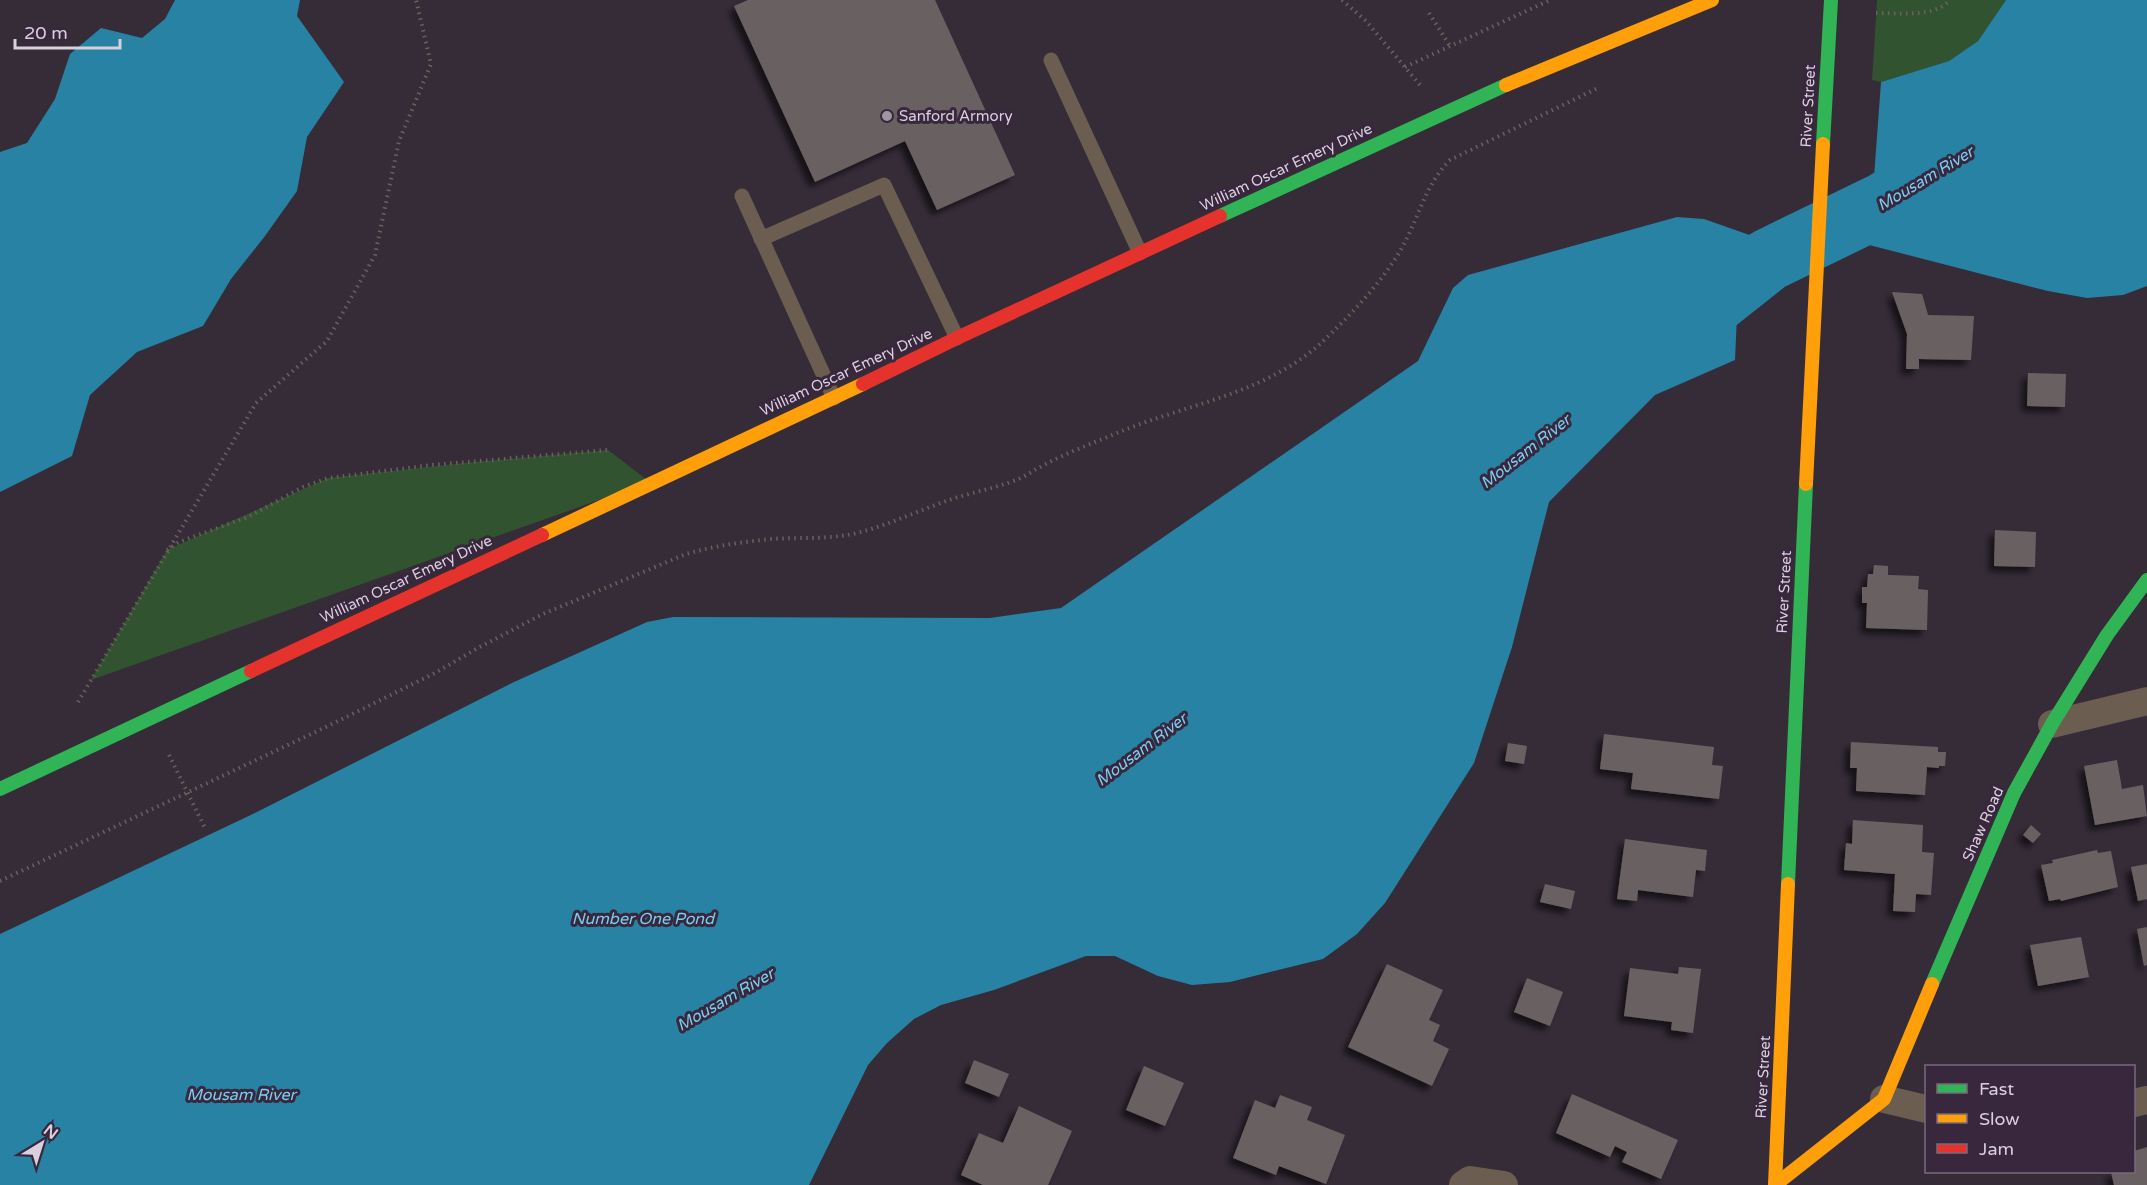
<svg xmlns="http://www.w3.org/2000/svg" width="2147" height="1185" font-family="'Varela Round',sans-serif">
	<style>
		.green { fill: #31532f }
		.water { fill: #2782a3 }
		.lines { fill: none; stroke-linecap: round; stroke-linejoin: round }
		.river { stroke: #2782a3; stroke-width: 63 }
		.building { fill: #696162; filter: url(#shadow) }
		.path { stroke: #6b615c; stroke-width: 4; stroke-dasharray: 1.5 4.5; stroke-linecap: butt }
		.lane { stroke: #6b5e51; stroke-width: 15 }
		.street { stroke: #6b5e51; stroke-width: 28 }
		.fast { stroke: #30b455; stroke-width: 14 }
		.slow { stroke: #ff9f0a; stroke-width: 14 }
		.jam { stroke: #e5322d; stroke-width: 14 }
		.poi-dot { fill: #a096a3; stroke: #38273d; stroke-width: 2 }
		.labels { text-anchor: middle; stroke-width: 6; stroke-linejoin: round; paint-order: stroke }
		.street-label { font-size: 15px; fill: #d9cfdd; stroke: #38273d }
		.poi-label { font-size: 15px; fill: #d9cfdd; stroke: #38273d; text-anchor: start }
		.water-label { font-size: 16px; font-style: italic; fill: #7acef1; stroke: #38273d }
	</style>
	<defs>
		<filter id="shadow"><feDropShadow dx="-5.5" dy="5.5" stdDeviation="3" flood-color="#0009"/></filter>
	</defs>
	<rect width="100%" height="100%" fill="#352c38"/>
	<g class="green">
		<polygon points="1877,0 2006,0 1978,41 1949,61 1881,82 1872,80"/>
		<polygon points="608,450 650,482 91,680 167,550 328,478 474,462"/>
	</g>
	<g class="water">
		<polygon points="175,0 300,0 297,16 344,82 307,137 297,191 265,236 231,279 203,326 137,352 90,395 72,456 0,492 0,152 27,143 55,99 70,54 101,28 142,38 165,19"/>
		<polygon points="2006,0 2147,0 2147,286 2123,295 2087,298 2048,291 1869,245 1881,82 1949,61 1978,41"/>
		<polygon points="1677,217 1704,219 1758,238 1768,260 1767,300 1737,315 1735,360 1655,395 1549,502 1512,647 1474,763 1385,903 1357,934 1323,959 1230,982 1192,985 1158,976 1115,956 1086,956 994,990 941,1005 914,1019 887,1043 868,1065 809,1185 0,1185 0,934 255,813 514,682 647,622 673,617 990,618 1061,608 1418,361 1453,288 1468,275"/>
	</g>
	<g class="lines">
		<polyline class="river" points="1701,313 1768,260 1885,203 1946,165"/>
	</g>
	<g class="building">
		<polygon points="748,0 935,0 1015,175 937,210 905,141 815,182 734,6"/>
		<polygon points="1892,292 1922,294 1928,315 1974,316 1971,360 1919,359 1919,369 1906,369 1907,334"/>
		<polygon points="2028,373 2066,374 2065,407 2027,406"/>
		<polygon points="1995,530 2036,532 2035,567 1994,566"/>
		<polygon points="1874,565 1888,566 1888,575 1919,576 1918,589 1928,590 1927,630 1866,628 1867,603 1862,603 1862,587 1867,587 1868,574 1873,574"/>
		<polygon points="1604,734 1714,747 1712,765 1723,766 1719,799 1631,789 1633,773 1600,769"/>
		<polygon points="1851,742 1938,747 1938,752 1946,752 1945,766 1939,766 1939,768 1927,767 1925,795 1856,791 1857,768 1850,768"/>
		<polygon points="1508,743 1527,746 1524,764 1505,761"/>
		<polygon points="2117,760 2122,789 2143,785 2147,816 2095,825 2084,766"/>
		<polygon points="1853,820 1923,825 1922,852 1934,853 1931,895 1916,894 1915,912 1893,911 1895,874 1844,870 1846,843 1852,844"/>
		<polygon points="2031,825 2041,834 2033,843 2023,835"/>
		<polygon points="1625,839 1707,850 1705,871 1696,870 1693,897 1638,890 1637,901 1617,899"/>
		<polygon points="2097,850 2098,853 2111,851 2118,887 2061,901 2060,899 2049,901 2041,865 2053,863 2052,860"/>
		<polygon points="2147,864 2147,899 2138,901 2131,867"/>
		<polygon points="1545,884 1575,891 1571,909 1540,902"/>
		<polygon points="2147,927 2147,965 2144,966 2137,929"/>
		<polygon points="2081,937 2089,977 2038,986 2030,945"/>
		<polygon points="1387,964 1443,990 1429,1020 1440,1025 1433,1041 1449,1049 1432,1086 1348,1047"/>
		<polygon points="1679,967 1701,969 1693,1033 1671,1030 1672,1022 1624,1016 1630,968 1678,974"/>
		<polygon points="1527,978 1563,992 1550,1026 1514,1012"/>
		<polygon points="974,1060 1009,1074 999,1097 965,1083"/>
		<polygon points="1144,1066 1184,1083 1165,1126 1126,1110"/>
		<polygon points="1572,1094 1678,1140 1661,1179 1622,1162 1627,1152 1615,1146 1610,1157 1556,1133"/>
		<polygon points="1280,1095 1312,1107 1307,1120 1345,1135 1326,1184 1279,1166 1276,1175 1233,1158 1255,1100 1275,1108"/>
		<polygon points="1019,1106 1072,1131 1048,1185 983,1185 961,1175 979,1133 1003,1143"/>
		<polygon points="2147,1147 2147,1185 2114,1185 2111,1172 2134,1172 2134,1151"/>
	</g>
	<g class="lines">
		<g class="path">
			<polyline points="1342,0 1366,21 1420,85"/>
			<polyline points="1429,13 1450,46"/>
			<path d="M1876,13C1898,13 1934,18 1950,0"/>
			<polyline points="1405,67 1550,0"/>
			<polyline points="167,550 179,542 248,517 303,487 328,478 432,465 608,450"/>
			<polyline points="78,702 256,403 327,341 375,255 399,141 431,64 416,0"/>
			<polyline points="169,755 205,828"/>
			<path d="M0,881L326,727L435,673L476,649L543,614L686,554C714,546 742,542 771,539C800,537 828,540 857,533C885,526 911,514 938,504C963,494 990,490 1016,480C1025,477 1032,471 1040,467C1068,452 1098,441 1127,429C1193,403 1267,392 1321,343C1350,316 1390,274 1407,238C1421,210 1427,183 1450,160L1600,87"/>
		</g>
		<g class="lane">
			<polyline points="1051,60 1140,253"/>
			<polyline points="742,196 834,398"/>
			<polyline points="761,239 884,185 957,338"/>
		</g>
		<g class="street">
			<polyline points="2052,724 2147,701"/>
			<polyline points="1884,1099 1926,1109"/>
			<polyline points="2134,1103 2147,1100"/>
			<polyline points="1463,1185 1470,1180 1504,1185"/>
		</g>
		<g class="fast">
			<polyline points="1823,144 1831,0"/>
			<polyline points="1220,216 1506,85"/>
			<polyline points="0,789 251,671"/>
			<polyline points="1788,884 1806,484"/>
			<polyline points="1932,984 2014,793 2052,724 2107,635 2147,580"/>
		</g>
		<g class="slow">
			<polyline points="1506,85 1712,0"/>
			<polyline points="1806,484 1823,144"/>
			<polyline points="542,535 863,384"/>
			<polyline points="1775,1185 1788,884"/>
			<polyline points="1775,1185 1884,1099 1932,984"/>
		</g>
		<g class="jam">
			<polyline points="863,384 957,338 1220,216"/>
			<polyline points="251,671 542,535"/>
		</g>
	</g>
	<circle class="poi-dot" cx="887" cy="116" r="6"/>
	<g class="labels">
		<g class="street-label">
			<text transform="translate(1808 106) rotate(-87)" y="5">River Street</text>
			<text transform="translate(1286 167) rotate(-25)" y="5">William Oscar Emery Drive</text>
			<text transform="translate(846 372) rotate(-25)" y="5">William Oscar Emery Drive</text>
			<text transform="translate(406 579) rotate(-25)" y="5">William Oscar Emery Drive</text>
			<text transform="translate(1784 592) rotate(-87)" y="5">River Street</text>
			<text transform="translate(1983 824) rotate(-66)" y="5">Shaw Road</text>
			<text transform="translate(1763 1077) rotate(-87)" y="5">River Street</text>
		</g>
		<g class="poi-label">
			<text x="899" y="121">Sanford Armory</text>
		</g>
		<g class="water-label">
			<text transform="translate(1925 178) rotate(-31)" y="6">Mousam River</text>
			<text transform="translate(1525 451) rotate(-38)" y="6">Mousam River</text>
			<text transform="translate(1141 749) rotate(-37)" y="6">Mousam River</text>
			<text x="643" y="924">Number One Pond</text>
			<text transform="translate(725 999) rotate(-30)" y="6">Mousam River</text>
			<text x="241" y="1100">Mousam River</text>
		</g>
	</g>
	<rect x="1925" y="1065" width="210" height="108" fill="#38273d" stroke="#786a7d" stroke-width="1.5"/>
	<rect x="1937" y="1084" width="30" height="9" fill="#30b455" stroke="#786a7d" stroke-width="1.5"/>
	<text x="1979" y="1095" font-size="18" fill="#d9cfdd">Fast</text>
	<rect x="1937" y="1114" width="30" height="9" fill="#ff9f0a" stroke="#786a7d" stroke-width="1.5"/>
	<text x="1979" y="1125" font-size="18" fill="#d9cfdd">Slow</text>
	<rect x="1937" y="1144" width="30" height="9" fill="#e5322d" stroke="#786a7d" stroke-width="1.5"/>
	<text x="1979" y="1155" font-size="18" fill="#d9cfdd">Jam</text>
	<g transform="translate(42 1143) rotate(38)" stroke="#38273d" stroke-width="4.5" paint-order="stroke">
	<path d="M0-4.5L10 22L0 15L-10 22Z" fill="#d9cfdd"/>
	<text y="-9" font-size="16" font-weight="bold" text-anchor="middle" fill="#d9cfdd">N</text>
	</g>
	<path d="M15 39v9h105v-9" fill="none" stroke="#d9cfdd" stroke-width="3"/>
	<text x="24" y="39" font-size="18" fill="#d9cfdd" stroke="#38273d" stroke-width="4.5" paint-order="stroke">20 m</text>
</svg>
